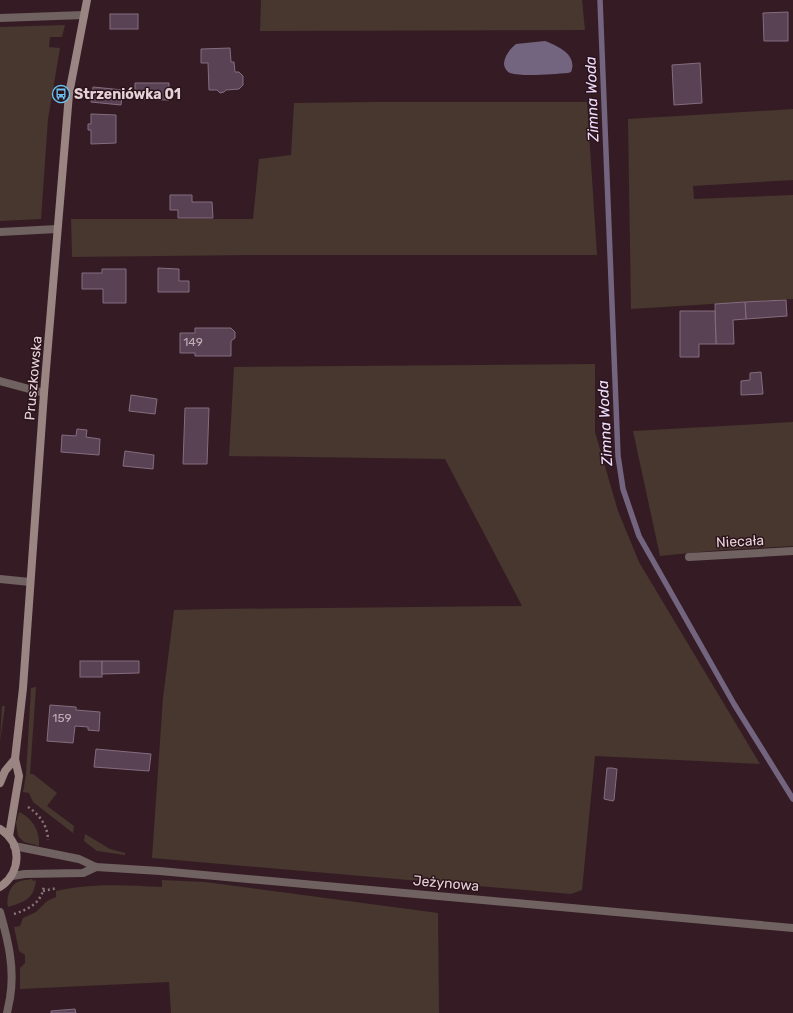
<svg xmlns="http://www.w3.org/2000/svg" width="793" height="1013" font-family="Rubik,sans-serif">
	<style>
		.green { fill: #47372e }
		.water { fill: #73657f }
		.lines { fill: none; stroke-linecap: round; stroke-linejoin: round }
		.stream { stroke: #73657f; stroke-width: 5.5 }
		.building { fill: #594254; stroke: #856d80 }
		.path { stroke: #89747a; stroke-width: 2.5; stroke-dasharray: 2 3; stroke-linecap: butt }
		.lane { stroke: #706261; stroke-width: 8 }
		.street { stroke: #706261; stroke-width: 8 }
		.secondary { stroke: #9b8583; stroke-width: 8 }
		.labels { text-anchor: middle; stroke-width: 3; stroke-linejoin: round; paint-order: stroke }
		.number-label { font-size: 12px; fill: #c1aeb6 }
		.poi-label { font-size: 14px; font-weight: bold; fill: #e4d2d7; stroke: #2b131b; text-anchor: start }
		.street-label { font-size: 14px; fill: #e4d2d7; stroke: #2b131b }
		.water-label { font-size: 15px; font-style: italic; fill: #edddfc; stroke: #2b131b }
	</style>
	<rect width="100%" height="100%" fill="#351c24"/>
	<g class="green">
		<polygon points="261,0 582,0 585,30 260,31"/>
		<polygon points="65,25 62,37 50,37 49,47 60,48 48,119 41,219 0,221 0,27"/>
		<polygon points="376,102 587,102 597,255 250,255 72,257 71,219 253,219 259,159 291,155 294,103"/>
		<polygon points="793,109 793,180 693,186 694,199 793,195 793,299 631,309 628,119"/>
		<polygon points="595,364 595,432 618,511 639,562 760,764 595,756 582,890 571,894 152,858 163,698 174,610 216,609 522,606 445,459 229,456 234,367"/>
		<polygon points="793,422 793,546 720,550 660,556 633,431"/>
		<polygon points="36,687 30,774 33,774 57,793 47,806 74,826 73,833 33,802 29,793 23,792 26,775 31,688"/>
		<polygon points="2,706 5,706 0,742"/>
		<path d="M19,812C32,818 40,830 39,846L24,842L18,836L16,823Z"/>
		<polygon points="85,834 110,849 125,853 125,855 97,851 84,841"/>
		<path d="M32,879L33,881L36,880C34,899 25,902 8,907C6,900 9,887 16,883C20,880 27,880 32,879Z"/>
		<path d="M162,880L205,882L438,913L439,1013H171L169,982L20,989V968L25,963V955L19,951L14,927L20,926L23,918L36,912L47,901L56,897V891C91,883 126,885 162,887Z"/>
	</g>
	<path class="water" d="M545,41C558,46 578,55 571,72L568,73C554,74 523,77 510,73C506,71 504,67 504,63C505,55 510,49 516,44Z"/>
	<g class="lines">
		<polyline class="stream" points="600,0 618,456 623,489 639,536 734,704 793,799"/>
	</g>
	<g class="building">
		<polygon points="788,12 788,41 764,41 763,13"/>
		<rect x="110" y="14" width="28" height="15"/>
		<polygon points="230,48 231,62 234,62 235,72 239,72 243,76 243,85 239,89 226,90 224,92 220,93 217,90 209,90 208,63 201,63 201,49"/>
		<polygon points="700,63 702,103 674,105 672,65"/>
		<polygon points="135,83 169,83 169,100 141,99 141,92 135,92"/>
		<polygon points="93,87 123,90 121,105 91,102"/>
		<polygon points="91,114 116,115 116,143 91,144 91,130 88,130 88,124 91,124"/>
		<polygon points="170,195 192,195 192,202 212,202 213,218 178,218 178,210 170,210"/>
		<polygon points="158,268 179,269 179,281 189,281 189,292 158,292"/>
		<polygon points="102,269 126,269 126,303 103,303 103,289 82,289 82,273 102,273"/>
		<polygon points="786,300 787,316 746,319 745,302"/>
		<polygon points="745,302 746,319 733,320 734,344 716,344 715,304"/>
		<polygon points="680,311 715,311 716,344 699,344 699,357 680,357"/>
		<polygon points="195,328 231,328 235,332 235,338 231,341 231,356 195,356 195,353 180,353 180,333 195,333"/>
		<polygon points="761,372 763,394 741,395 741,381 750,380 750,373"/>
		<polygon points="131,395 157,399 155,414 129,411"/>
		<polygon points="185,408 209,408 207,464 183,464"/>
		<polygon points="77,429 87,430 86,437 100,439 99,455 61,452 62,435 76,436"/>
		<polygon points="125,451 154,455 153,469 123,466"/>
		<rect x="80" y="661" width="22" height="16"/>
		<polygon points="102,661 139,661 139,673 102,674"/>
		<polygon points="50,705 76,707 76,710 100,712 99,731 88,730 88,727 75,726 73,743 47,741"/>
		<polygon points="96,749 151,754 149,771 94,767"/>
		<polygon points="607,768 612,768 617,769 614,800 613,801 604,799"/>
		<polygon points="75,1009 76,1013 51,1013 51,1011"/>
	</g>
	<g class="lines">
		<g class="path">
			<path d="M28,807C39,814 48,826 48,840"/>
			<polyline points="43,891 57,888"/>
			<path d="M14,914C29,909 42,903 44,885"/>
		</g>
		<g class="lane">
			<polyline points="0,381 44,393"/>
			<polyline points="689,557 793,551"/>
		</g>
		<g class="street">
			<polyline points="0,18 84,15"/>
			<polyline points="0,232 57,229"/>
			<polyline points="0,579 30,582"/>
			<polyline points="14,846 79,859 96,867 160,871 793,928"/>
			<polyline points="12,876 25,874 83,873 96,867"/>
			<path d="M0,912C8,940 15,968 10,998C9,1003 8,1008 7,1013"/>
		</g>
		<g class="secondary">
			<polyline points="0,783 5,771 15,759"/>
			<path d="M0,829C23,843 21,873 0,887"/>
			<polyline points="9,836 19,776 15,759 23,688 44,393 69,94 87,0"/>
		</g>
	</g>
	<defs>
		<g id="bus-ring" transform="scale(0.9)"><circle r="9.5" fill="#2b131b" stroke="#6ac3f1" stroke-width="1.5"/><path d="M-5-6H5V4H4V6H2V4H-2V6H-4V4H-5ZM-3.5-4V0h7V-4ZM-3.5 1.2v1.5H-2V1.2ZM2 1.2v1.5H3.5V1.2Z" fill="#6ac3f1"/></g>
	</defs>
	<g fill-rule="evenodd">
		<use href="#bus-ring" x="61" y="94"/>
	</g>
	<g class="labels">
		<g class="number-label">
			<text x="193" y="346">149</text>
			<text x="62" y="722">159</text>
		</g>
		<g class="poi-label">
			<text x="74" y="99">Strzeniówka 01</text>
		</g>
		<g class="street-label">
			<text transform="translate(33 378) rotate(-85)" y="5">Pruszkowska</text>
			<text transform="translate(740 541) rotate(-3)" y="5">Niecała</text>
			<text transform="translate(446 883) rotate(5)" y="5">Jeżynowa</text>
		</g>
		<g class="water-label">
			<text transform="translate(592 99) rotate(-92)" y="5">Zimna Woda</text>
			<text transform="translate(605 423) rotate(-93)" y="5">Zimna Woda</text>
		</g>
	</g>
</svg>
